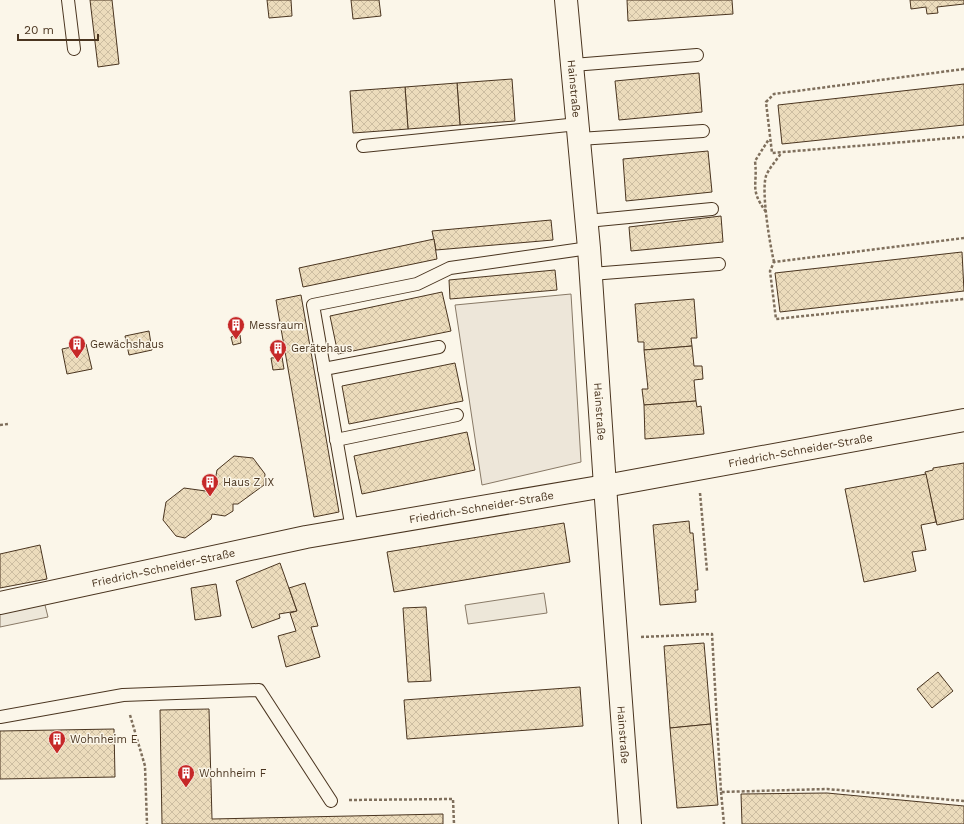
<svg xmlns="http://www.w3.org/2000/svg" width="964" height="824" font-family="'Work Sans',sans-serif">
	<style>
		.green { fill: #ede6d9; stroke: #887966 }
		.parking { fill: #ede7d9; stroke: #887966 }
		.building { fill: url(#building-cross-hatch); stroke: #4a3520 }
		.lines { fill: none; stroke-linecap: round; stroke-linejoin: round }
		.service-casing { stroke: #4a3520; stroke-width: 14 }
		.minor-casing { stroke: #4a3520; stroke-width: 24 }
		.path { stroke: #7f6f5c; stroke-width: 2.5; stroke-dasharray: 3 2; stroke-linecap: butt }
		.service { stroke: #fbf6e9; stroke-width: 12 }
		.minor { stroke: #fbf6e9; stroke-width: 22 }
		.labels { text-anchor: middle; stroke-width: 3; stroke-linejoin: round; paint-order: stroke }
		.street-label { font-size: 11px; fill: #4a3520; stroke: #fbf6e9 }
		.poi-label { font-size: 11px; fill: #4a3520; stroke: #fbf6e9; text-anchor: start }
	</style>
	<defs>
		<pattern id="building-cross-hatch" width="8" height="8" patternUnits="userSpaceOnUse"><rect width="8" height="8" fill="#ecdcbc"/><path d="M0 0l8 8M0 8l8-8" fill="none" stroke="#ccbda1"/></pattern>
	</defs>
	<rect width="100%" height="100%" fill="#fbf6e9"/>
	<polygon class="green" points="571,294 581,462 482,485 455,305"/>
	<g class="parking">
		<polygon points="544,593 547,613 468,624 465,605"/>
		<polygon points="44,601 48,617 0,627 0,611"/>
	</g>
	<g class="building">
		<polygon points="90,0 112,0 119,64 98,67"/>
		<polygon points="267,0 291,0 292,16 269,18"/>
		<polygon points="351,0 379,0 381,16 353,19"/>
		<polygon points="627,0 732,0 733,14 628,21"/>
		<polygon points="910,0 964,0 964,4 937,7 938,13 927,14 926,7 911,9"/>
		<polygon points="699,73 702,112 619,120 615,81"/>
		<polygon points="512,79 515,121 460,125 457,83"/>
		<polygon points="457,83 460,125 408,129 405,87"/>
		<polygon points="964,84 964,125 782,144 778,105"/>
		<polygon points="405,87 408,129 353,133 350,91"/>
		<polygon points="708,151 712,192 626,201 623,159"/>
		<polygon points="721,216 723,242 631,251 629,227"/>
		<polygon points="551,220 553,240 436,250 432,231"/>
		<polygon points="434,239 437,259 303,287 299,268"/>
		<polygon points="962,252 964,291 780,312 775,273"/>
		<polygon points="555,270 557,290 450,299 449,280"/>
		<polygon points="442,292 451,331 338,354 330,316"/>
		<polygon points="301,295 339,512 314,517 276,300"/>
		<polygon points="694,299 697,338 691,338 692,346 644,350 644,342 638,342 635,304"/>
		<polygon points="149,331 152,350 129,355 125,336"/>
		<polygon points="240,335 241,343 233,345 231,337"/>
		<polygon points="86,344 92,369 67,374 62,349"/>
		<polygon points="692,346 694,366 702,366 703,379 694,380 696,401 644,405 642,389 648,389 644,350"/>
		<polygon points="282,357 284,369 273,370 271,358"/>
		<polygon points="455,363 463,401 349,424 342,386"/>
		<polygon points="696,401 697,407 701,406 704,434 645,439 644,405"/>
		<polygon points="467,432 475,470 362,494 354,456"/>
		<polygon points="234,456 253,458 265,474 264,485 238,504 233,504 233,511 225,516 212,514 211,519 185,538 176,536 163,520 166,502 184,488 213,492 217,470"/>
		<polygon points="964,463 964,519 937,525 925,472 933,470 933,468"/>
		<polygon points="926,474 936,522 921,525 926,550 912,552 916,571 864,582 845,489"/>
		<polygon points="689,521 690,533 693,533 698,590 695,590 696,602 660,605 653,525"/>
		<polygon points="564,523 570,562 394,592 387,552"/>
		<polygon points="40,545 47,579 0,588 0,554"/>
		<polygon points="280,563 297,611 279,614 280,618 252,628 236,581"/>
		<polygon points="305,583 318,626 311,627 320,657 286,667 278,636 296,631 290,613 297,611 289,588"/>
		<polygon points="216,584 221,616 195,620 191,588"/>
		<polygon points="426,607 431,681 408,682 403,608"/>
		<polygon points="704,643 711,724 670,728 664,646"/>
		<polygon points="938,672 953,691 932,708 917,689"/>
		<polygon points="580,687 583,726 407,739 404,700"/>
		<polygon points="209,709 212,819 443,814 443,824 162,824 160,710"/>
		<polygon points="711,724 718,805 677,808 670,728"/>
		<polygon points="114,729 115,777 0,779 0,731"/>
		<polygon points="827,793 964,806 964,824 742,824 741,794"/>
	</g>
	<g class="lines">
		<g class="service-casing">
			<g id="service">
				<polyline points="68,0 74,49"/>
				<polyline points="573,65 697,55"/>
				<polyline points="579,139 703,131"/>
				<polyline points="363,146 578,124"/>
				<polyline points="587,221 712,209"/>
				<polyline points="591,274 719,264"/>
				<polyline points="324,369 439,347"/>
				<polyline points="336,440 457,415"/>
				<polyline points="352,529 313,305 417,284 450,268 589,248"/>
				<polyline points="0,717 123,695 259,690 331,801"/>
			</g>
		</g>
		<g class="minor-casing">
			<g id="minor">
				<path id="s1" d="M566,0L589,248L605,486L630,824"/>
				<path id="s2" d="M0,603L306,537L605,486L964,420"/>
			</g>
		</g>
		<g class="path">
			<polyline points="964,69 774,94 766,102 772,153 964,137"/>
			<path d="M766,212C749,188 758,187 755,161L769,139"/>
			<polyline points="964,238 774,262 770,271 776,319 964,299"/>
			<path d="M774,262C770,245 761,192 766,176C769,168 777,160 781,153"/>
			<polyline points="0,425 8,424"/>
			<polyline points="700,493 707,571"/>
			<polyline points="641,637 712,634 721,792 827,789 964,801"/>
			<polyline points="130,715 145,766 147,824"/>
			<polyline points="721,792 724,824"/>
			<polyline points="349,800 453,799 454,824"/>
		</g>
		<use href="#service" class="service"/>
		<use href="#minor" class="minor"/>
	</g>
	<defs>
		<g id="building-pin" transform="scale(0.9)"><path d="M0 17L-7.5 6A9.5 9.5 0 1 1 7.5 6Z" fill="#c62828" stroke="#fbf6e9"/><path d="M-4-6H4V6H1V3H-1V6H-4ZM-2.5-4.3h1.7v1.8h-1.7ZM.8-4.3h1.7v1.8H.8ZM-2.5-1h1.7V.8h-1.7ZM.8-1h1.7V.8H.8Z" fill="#fff"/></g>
	</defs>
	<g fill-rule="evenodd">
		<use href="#building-pin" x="236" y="325"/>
		<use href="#building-pin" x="77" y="344"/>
		<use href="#building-pin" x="278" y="348"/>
		<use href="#building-pin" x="210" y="482"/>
		<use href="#building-pin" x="57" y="739"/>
		<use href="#building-pin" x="186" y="773"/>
	</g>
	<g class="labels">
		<g class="street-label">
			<text dy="4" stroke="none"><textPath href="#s1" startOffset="89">Hainstraße</textPath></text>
			<text dy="4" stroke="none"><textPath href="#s1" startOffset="413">Hainstraße</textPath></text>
			<text dy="4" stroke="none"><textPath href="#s2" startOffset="815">Friedrich-Schneider-Straße</textPath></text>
			<text dy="4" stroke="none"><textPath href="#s2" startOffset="491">Friedrich-Schneider-Straße</textPath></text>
			<text dy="4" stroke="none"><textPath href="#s2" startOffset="167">Friedrich-Schneider-Straße</textPath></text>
			<text dy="4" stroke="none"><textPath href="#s1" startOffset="737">Hainstraße</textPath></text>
		</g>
		<g class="poi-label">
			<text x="249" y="329">Messraum</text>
			<text x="90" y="348">Gewächshaus</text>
			<text x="291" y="352">Gerätehaus</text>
			<text x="223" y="486">Haus Z IX</text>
			<text x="70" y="743">Wohnheim E</text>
			<text x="199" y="777">Wohnheim F</text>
		</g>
	</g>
	<path d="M18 34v6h80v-6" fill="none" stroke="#4a3520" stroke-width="2"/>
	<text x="24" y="34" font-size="12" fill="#4a3520" stroke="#fbf6e9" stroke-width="3" paint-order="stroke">20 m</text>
</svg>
